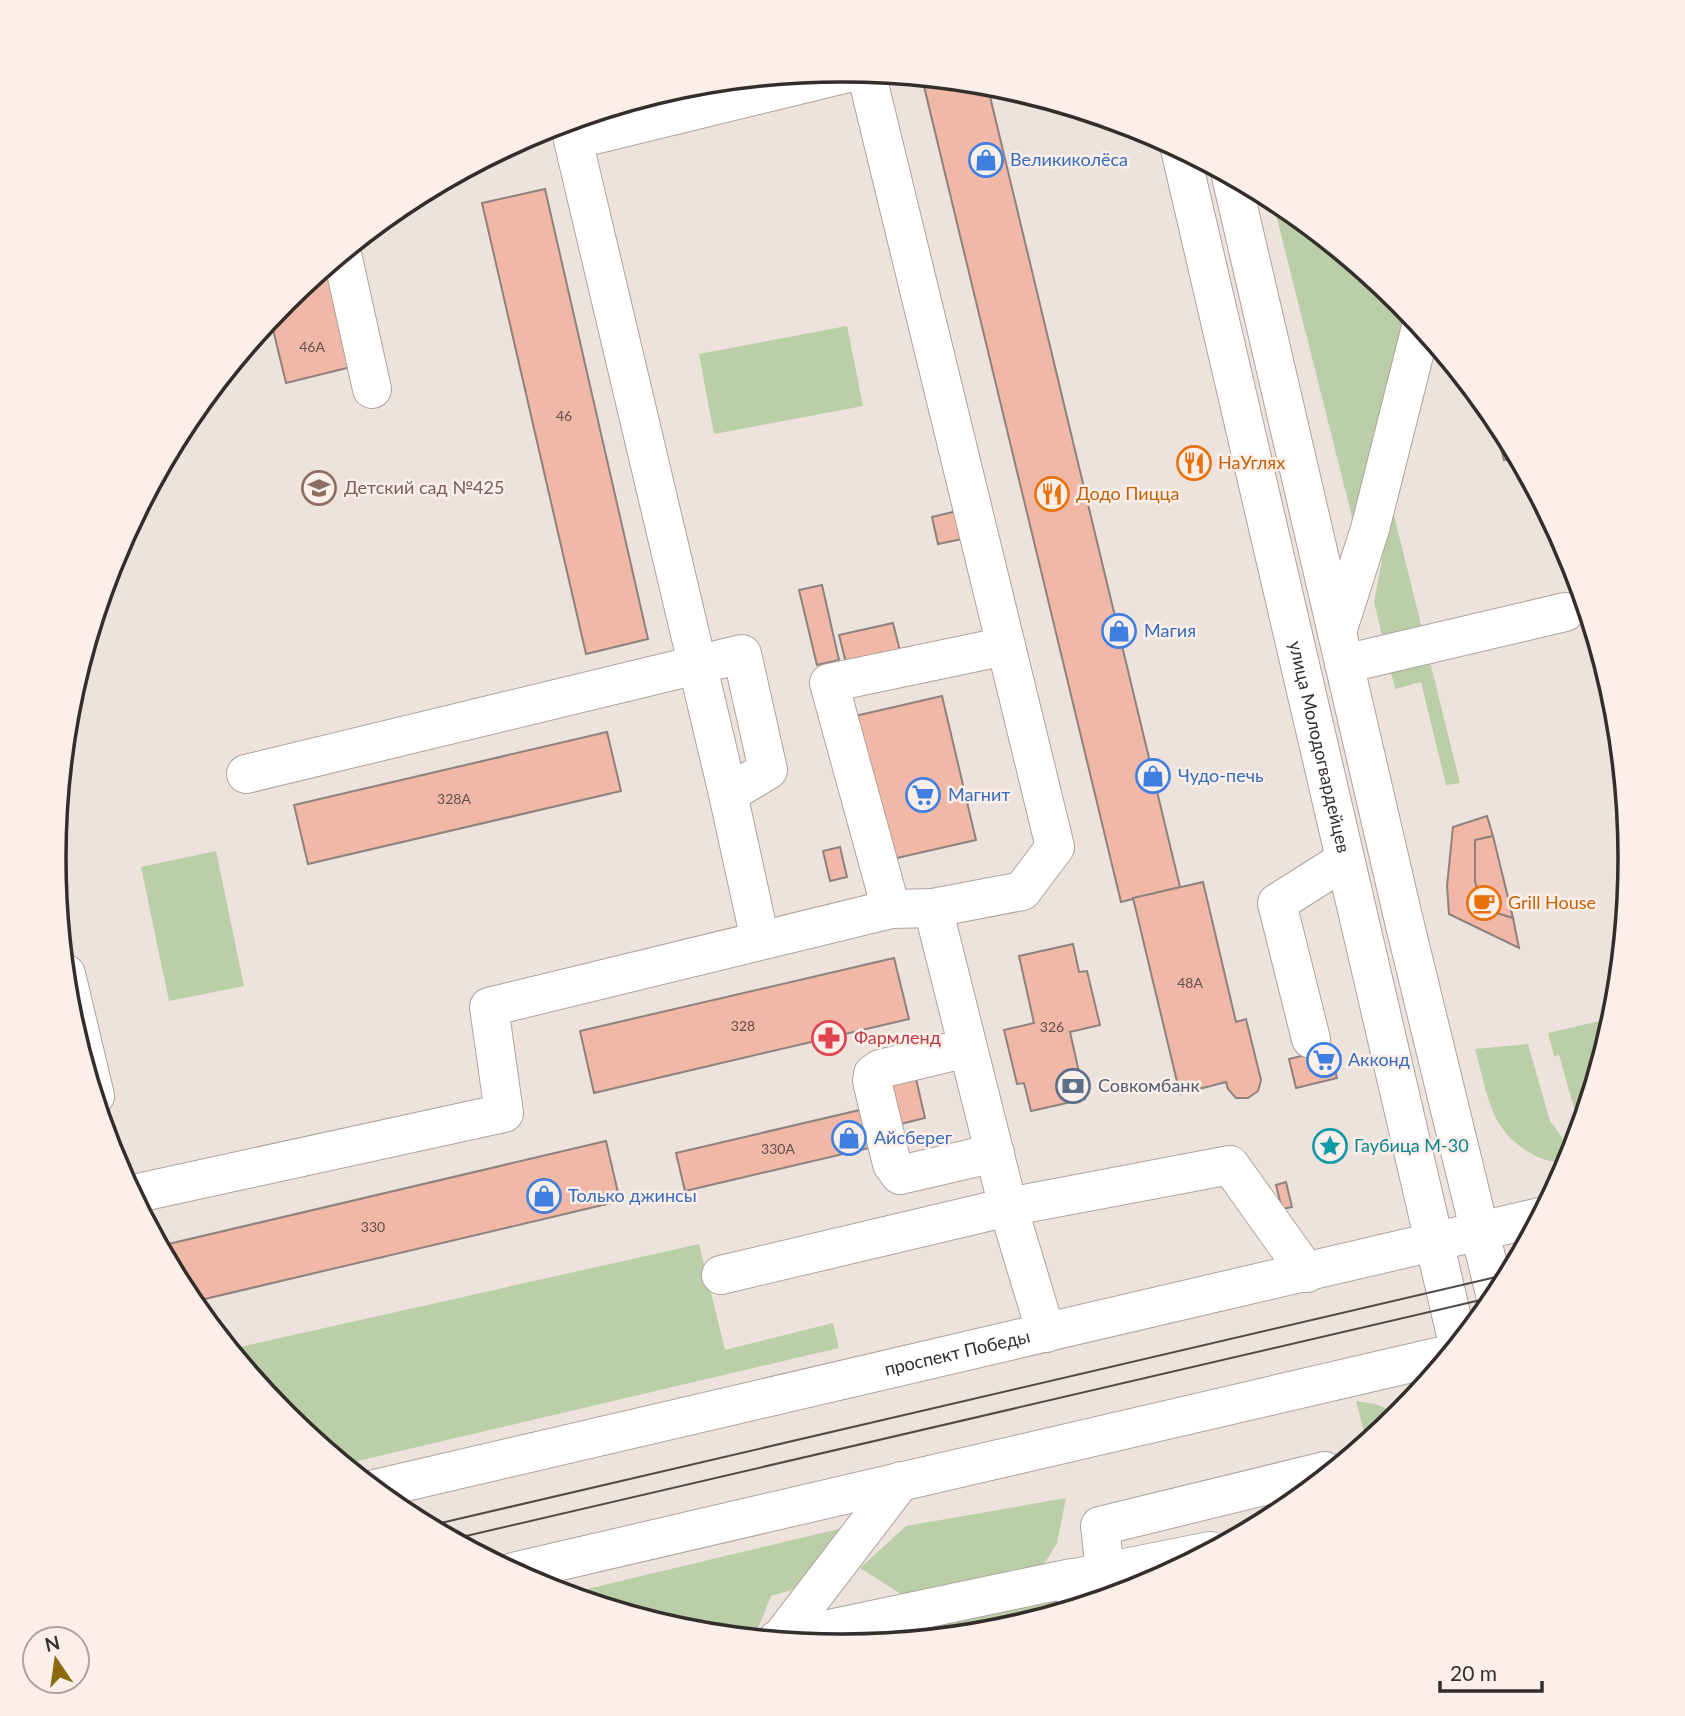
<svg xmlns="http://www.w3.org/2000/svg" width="1685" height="1716" font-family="Lato,sans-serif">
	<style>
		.green { fill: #bacea8 }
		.building { fill: #f1b7a7; stroke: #8e827f; stroke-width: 2 }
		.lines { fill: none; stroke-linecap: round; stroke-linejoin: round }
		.minor-casing { stroke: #aea39e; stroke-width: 40 }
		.major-casing { stroke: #aea39e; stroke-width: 40 }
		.minor { stroke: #fff; stroke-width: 38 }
		.major { stroke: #fff; stroke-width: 38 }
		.tram { stroke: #514b48; stroke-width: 2 }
		.labels { text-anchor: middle; stroke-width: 5; stroke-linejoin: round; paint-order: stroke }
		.number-label { font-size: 14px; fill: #62504b }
		.shop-label { font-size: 18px; fill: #366cbe; stroke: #fcefea; text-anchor: start }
		.food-label { font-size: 18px; fill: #c56008; stroke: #fcefea; text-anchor: start }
		.education-label { font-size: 18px; fill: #785e54; stroke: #fcefea; text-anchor: start }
		.street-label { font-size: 18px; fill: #332e2c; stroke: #fcefea }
		.health-label { font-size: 18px; fill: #be3a42; stroke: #fcefea; text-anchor: start }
		.service-label { font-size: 18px; fill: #4e5e75; stroke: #fcefea; text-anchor: start }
		.culture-label { font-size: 18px; fill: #0d838f; stroke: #fcefea; text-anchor: start }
		.rim { fill: none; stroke: #332e2c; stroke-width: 3.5 }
	</style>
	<rect width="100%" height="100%" fill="#eee2dd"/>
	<g class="green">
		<polygon points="1291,212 1405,307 1355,529 1276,214"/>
		<polygon points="847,326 863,406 714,434 699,354"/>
		<polygon points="1392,507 1460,783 1446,785 1421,682 1395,689 1374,602"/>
		<polygon points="216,851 244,986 169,1001 141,867"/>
		<polygon points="1604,1020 1608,1038 1580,1129 1559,1055 1554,1056 1548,1033"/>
		<path d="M1528,1044L1550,1121L1562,1137L1568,1163C1538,1164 1506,1142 1494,1114C1485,1093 1481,1070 1475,1049Z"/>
		<polygon points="699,1244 725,1350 833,1323 839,1348 345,1464 285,1415 231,1349"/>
		<polygon points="1356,1401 1375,1404 1401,1414 1367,1443"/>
		<polygon points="1066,1498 1057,1543 1043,1566 904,1596 860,1568 906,1526"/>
		<path d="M843,1528L792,1590L771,1596L756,1633C702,1645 620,1610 566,1594Z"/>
		<polygon points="1063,1588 1067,1610 996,1631 842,1646 825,1645"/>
	</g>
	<g class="building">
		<polygon points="922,78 987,84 1180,887 1121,902"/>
		<polygon points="545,189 648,639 586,654 482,203"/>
		<polygon points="329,273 351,367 286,383 272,325 263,327 285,300 314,277"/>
		<polygon points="1497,419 1498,420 1518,457 1504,460 1496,428"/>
		<polygon points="965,509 972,537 938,544 932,517"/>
		<polygon points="822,585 839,660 817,665 799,590"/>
		<polygon points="893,623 900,651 846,663 839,635"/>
		<polygon points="942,696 976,840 888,860 855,716"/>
		<polygon points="607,732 621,791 308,864 294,805"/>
		<polygon points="1487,816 1493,836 1475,840 1475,880 1481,908 1513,918 1519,948 1449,914 1447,886 1453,827"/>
		<polygon points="1493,836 1513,918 1481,908 1475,880 1475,840"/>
		<polygon points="840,847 847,877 830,881 823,851"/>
		<polygon points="1203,882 1236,1022 1246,1019 1261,1080 1258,1091 1248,1098 1236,1098 1228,1089 1226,1082 1180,1094 1133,898"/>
		<polygon points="1073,944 1079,972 1087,971 1100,1025 1070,1032 1085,1099 1031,1111 1024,1083 1017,1084 1004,1030 1034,1023 1019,956"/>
		<polygon points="894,958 909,1019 594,1093 580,1031"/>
		<polygon points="1330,1049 1337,1078 1296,1088 1289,1059"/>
		<polygon points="914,1070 925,1118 896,1125 885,1077"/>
		<polygon points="864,1109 873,1147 685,1191 676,1153"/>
		<polygon points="606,1141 620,1201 192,1302 160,1246"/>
		<polygon points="1286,1182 1292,1207 1282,1209 1276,1185"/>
	</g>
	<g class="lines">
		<g class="minor-casing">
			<g id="minor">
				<polyline points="342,254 372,389"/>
				<polyline points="1337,632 1370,529 1421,327"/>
				<polyline points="1344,664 1565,612"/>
				<polyline points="246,774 742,654 768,770 728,794"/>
				<polyline points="933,908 1008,1207 1046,1333"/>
				<polyline points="891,909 829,683 1006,646"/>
				<polyline points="760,940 728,794 573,140 856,71"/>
				<polyline points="66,974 95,1096"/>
				<polyline points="1311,1039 1277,903 1345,860"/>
				<polyline points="967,1048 880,1069 873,1074 872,1081 892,1164 900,1175 995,1153"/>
				<polyline points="133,1194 504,1113 489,1007 891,909 933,908 1022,891 1055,847 866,72"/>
				<polyline points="721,1275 1008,1207 1230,1165 1307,1273"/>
				<polyline points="1105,1572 1100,1526 1325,1471 1326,1476"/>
				<polyline points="1080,1577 1210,1551"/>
				<polyline points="780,1639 901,1481"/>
				<polyline points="777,1640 1071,1578 1078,1606"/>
			</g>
		</g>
		<g class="major-casing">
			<g id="major">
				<path id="s1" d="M1180,149L1458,1344"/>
				<polyline points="1231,176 1403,917 1496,1298"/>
				<path id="s2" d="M375,1489L1540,1217"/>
				<polyline points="513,1572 1450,1354"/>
			</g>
		</g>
		<use href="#minor" class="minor"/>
		<use href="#major" class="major"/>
		<g class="tram">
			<polyline points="428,1526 1509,1274"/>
			<polyline points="453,1539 1498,1296"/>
		</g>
	</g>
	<defs>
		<g id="shop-ring" transform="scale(1.75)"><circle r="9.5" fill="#fcefea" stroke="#3f7fe0" stroke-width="1.5"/><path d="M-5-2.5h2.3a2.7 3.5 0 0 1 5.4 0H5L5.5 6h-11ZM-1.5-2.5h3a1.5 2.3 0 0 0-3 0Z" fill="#3f7fe0"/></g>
		<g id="restaurant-ring" transform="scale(1.75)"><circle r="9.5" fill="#fcefea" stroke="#e8710a" stroke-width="1.5"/><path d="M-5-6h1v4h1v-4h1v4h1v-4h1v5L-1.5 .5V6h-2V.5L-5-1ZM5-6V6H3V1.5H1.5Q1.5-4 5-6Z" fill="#e8710a"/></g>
		<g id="school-ring" transform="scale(1.75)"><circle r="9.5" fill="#fcefea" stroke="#8d6e63" stroke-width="1.5"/><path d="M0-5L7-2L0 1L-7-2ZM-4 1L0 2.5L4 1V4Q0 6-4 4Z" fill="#8d6e63"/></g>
		<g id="supermarket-ring" transform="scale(1.75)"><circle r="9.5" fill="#fcefea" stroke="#3f7fe0" stroke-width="1.5"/><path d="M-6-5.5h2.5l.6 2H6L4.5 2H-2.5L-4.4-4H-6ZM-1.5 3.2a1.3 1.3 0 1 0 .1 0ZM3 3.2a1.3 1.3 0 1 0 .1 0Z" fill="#3f7fe0"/></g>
		<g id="cafe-ring" transform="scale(1.75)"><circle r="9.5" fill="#fcefea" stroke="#e8710a" stroke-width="1.5"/><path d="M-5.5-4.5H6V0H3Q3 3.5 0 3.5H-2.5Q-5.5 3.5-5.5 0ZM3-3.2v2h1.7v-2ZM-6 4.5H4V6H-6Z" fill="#e8710a"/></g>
		<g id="pharmacy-ring" transform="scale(1.75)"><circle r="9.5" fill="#fcefea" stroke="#e0444e" stroke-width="1.5"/><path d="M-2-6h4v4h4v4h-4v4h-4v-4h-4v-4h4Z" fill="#e0444e"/></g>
		<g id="bank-ring" transform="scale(1.75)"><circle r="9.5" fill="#fcefea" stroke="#5c6f8a" stroke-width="1.5"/><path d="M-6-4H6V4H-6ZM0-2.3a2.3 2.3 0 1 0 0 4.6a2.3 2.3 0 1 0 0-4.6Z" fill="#5c6f8a"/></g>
		<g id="sight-ring" transform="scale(1.75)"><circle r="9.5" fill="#fcefea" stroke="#0f9aa8" stroke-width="1.5"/><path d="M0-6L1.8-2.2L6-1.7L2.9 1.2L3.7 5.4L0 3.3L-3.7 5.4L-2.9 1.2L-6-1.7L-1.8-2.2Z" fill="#0f9aa8"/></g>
	</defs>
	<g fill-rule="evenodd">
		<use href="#shop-ring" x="986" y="160"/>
		<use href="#restaurant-ring" x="1194" y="463"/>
		<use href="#school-ring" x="319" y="488"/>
		<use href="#restaurant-ring" x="1052" y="494"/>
		<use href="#shop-ring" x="1119" y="631"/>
		<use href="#shop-ring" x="1153" y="776"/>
		<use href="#supermarket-ring" x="923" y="795"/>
		<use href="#cafe-ring" x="1484" y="903"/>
		<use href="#pharmacy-ring" x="829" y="1038"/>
		<use href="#supermarket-ring" x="1324" y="1060"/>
		<use href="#bank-ring" x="1073" y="1086"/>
		<use href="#shop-ring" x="849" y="1138"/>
		<use href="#sight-ring" x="1330" y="1146"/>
		<use href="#shop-ring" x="544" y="1196"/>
	</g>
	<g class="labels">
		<g class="number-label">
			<text x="312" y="352">46А</text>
			<text x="564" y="421">46</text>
			<text x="454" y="804">328А</text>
			<text x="1190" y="988">48А</text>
			<text x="743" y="1031">328</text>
			<text x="1052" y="1032">326</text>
			<text x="778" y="1154">330А</text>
			<text x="373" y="1232">330</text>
		</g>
		<g class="shop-label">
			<text x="1010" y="166">Великиколёса</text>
			<text x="1144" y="637">Магия</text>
			<text x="1178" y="782">Чудо-печь</text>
			<text x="948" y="801">Магнит</text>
			<text x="1348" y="1066">Акконд</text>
			<text x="874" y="1144">Айсберег</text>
			<text x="568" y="1202">Только джинсы</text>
		</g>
		<g class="food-label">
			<text x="1218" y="469">НаУглях</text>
			<text x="1076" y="500">Додо Пицца</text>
			<text x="1508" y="909">Grill House</text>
		</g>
		<g class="education-label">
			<text x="344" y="494">Детский сад №425</text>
		</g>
		<g class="street-label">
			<text dy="6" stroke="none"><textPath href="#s1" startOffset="614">улица Молодогвардейцев</textPath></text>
			<text dy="6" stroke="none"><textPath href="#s2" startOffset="598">проспект Победы</textPath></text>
		</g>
		<g class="health-label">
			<text x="854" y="1044">Фармленд</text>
		</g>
		<g class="service-label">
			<text x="1098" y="1092">Совкомбанк</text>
		</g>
		<g class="culture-label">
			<text x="1354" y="1152">Гаубица М-30</text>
		</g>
	</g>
	<path d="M0 0H1685V1716H0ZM66 858a776 776 0 1 1 1552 0a776 776 0 1 1-1552 0Z" fill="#fcefea" fill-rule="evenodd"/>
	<path class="rim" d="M66 858a776 776 0 1 1 1552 0a776 776 0 1 1-1552 0Z"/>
	<g transform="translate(56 1660) rotate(347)"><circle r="33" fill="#fcefea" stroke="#aca29e" stroke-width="2"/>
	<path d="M0-5L12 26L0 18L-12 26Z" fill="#8b6b0c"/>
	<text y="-10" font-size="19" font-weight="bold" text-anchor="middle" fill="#332e2c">N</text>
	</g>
	<path d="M1440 1681v10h102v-10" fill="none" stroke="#332e2c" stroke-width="3.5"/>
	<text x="1450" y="1681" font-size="21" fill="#332e2c" stroke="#fcefea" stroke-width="5" paint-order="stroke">20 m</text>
</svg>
